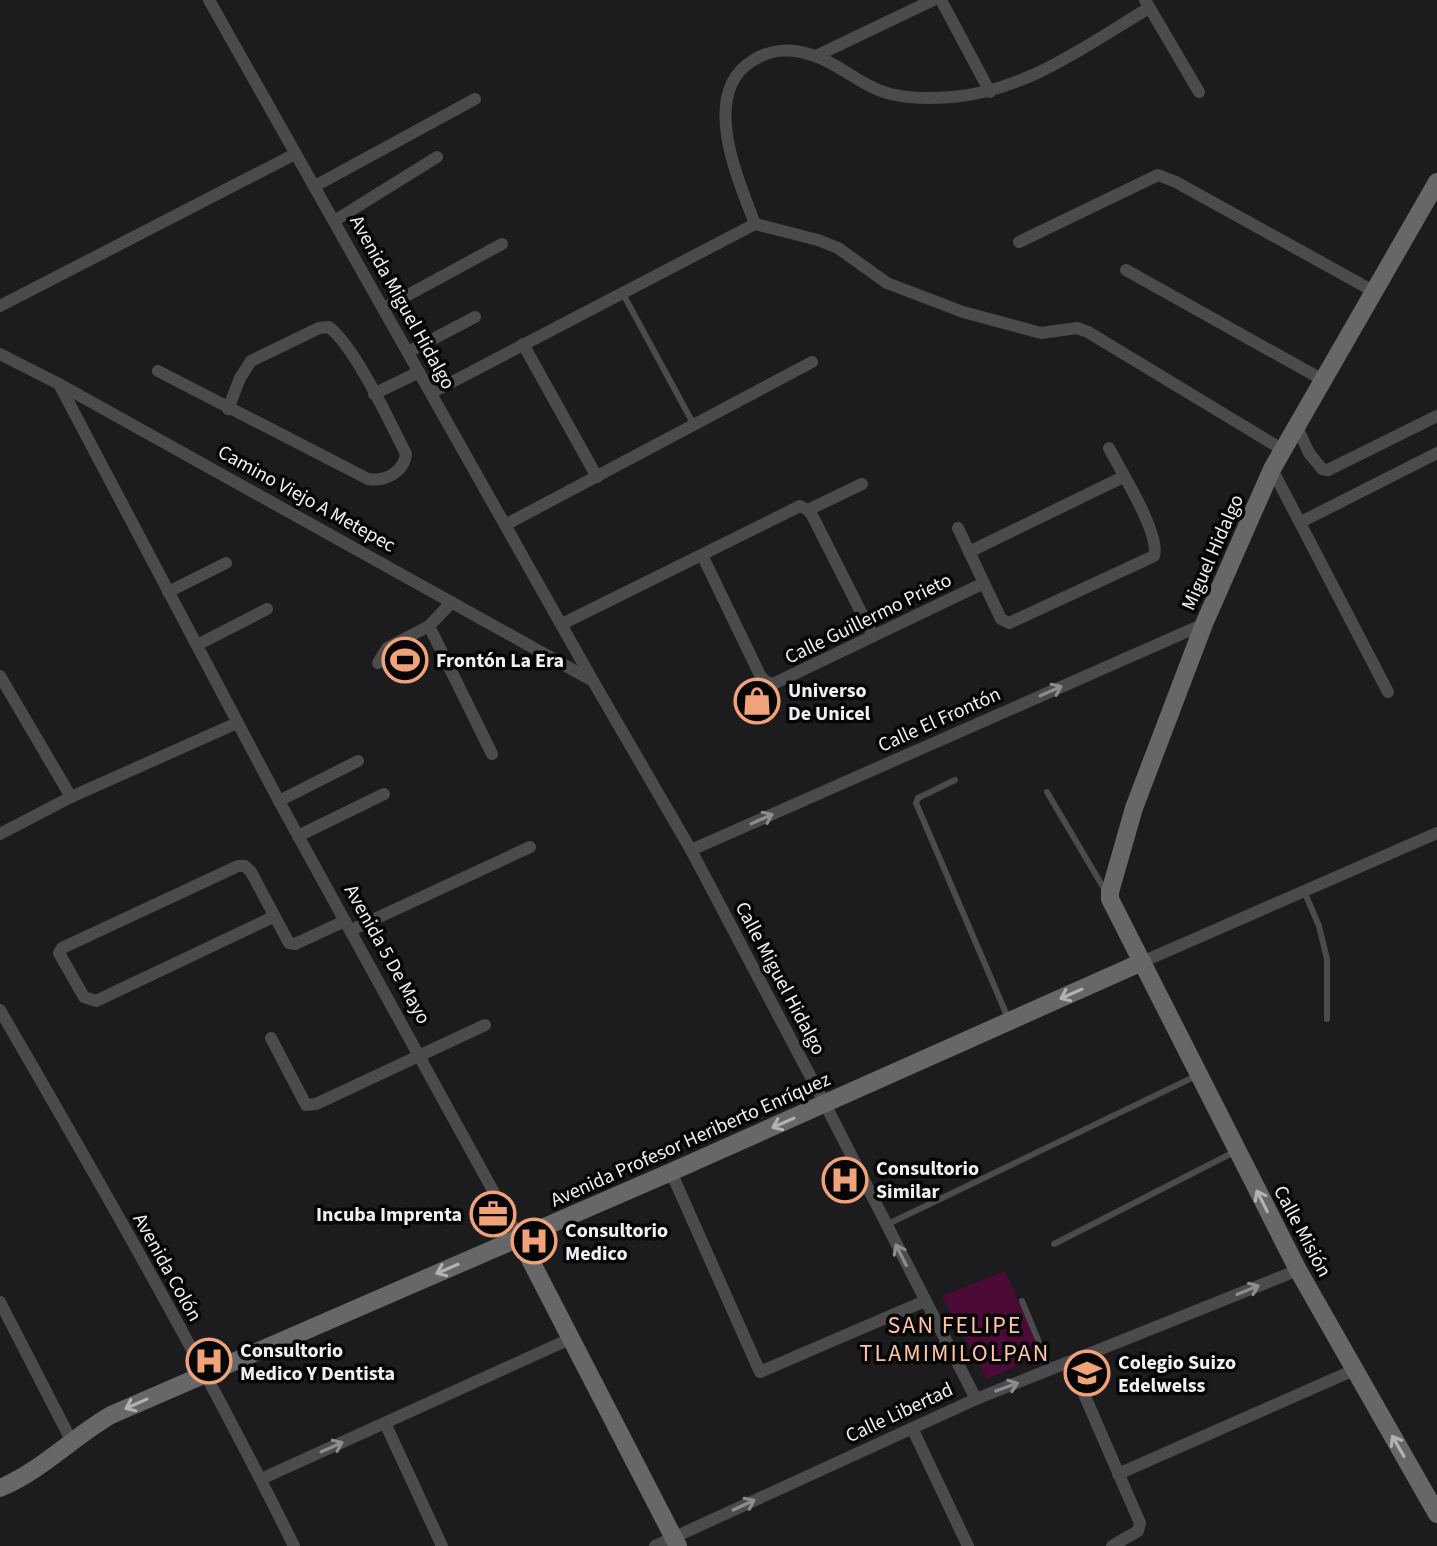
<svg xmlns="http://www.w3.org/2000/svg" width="1437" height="1546" font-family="'Source Sans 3',sans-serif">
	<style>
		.green { fill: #4c0a36 }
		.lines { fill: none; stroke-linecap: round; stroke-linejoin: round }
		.lane { stroke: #4b4b4d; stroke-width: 6 }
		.street { stroke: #4b4b4d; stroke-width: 12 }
		.secondary { stroke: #666769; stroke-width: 18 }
		.oneway { stroke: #8d8d8f }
		.oneway2 { stroke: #b2b2b4 }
		.labels { text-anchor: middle; stroke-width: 7; stroke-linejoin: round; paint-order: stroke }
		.street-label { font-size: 20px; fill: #f0eff1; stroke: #060607 }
		.poi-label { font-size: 20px; font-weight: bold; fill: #f0eff1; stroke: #060607; text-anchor: start }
		.quarter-label { font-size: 24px; letter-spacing: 2px; fill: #fec3a4; stroke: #060607 }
	</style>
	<rect width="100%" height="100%" fill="#1c1b1d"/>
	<polygon class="green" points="1005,1271 1042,1355 987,1379 942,1296"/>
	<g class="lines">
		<g class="lane">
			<polyline points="622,292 694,425"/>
			<polyline points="955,780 918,798 916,803 1008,1018"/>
			<polyline points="1047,792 1106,892"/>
			<polyline points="1304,891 1319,926 1327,959 1327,1019"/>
			<polyline points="886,1225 1196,1076"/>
			<polyline points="1054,1244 1236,1151"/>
			<polyline points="1022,1301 1051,1371"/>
		</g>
		<g class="street">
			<polyline points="209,0 593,681 691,850 825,1104 976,1399"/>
			<polyline points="941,0 990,92"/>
			<polyline points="1145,0 1199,92"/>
			<polyline points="816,56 933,0"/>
			<polyline points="315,186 475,99"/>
			<polyline points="334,221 437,157"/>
			<path d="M755,224C739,181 699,94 752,61C772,48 792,48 815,56C836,63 854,79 874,88C896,99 927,99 952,97C1026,91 1087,45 1149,8"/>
			<polyline points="755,224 818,240 838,248 887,283 963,312 1041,333 1077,328 1088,332 1283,450"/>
			<polyline points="1019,242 1158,175 1176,182 1375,292"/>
			<polyline points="1126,270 1323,380"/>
			<polyline points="0,306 295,154"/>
			<polyline points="384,308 502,244"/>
			<polyline points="523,344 597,477"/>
			<polyline points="408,352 475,317"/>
			<polyline points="0,354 59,384 593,681"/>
			<path d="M158,371L368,479C385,482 404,472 406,454C390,422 355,347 329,327L319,328L251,361L240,378L228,409"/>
			<polyline points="59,384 279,801 519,1238"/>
			<polyline points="431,393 755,224"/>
			<polyline points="374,394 419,372"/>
			<polyline points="1297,427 1309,453 1322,469 1328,470 1437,416"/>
			<polyline points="1272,469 1388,692"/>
			<polyline points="808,510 862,484"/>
			<polyline points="1301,522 1437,453"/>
			<polyline points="505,525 812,362"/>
			<path d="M958,528L1001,619L1009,623L1154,556C1161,534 1120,470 1109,448"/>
			<polyline points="969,552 1123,477"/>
			<polyline points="702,555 760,675 765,681 773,684 984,583"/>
			<polyline points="168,592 226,563"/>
			<polyline points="562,624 800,506 808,510 812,515 873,636"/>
			<polyline points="429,626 492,754"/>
			<polyline points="197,645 267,609"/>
			<polyline points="378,663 387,648 429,626 452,602"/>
			<polyline points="0,676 71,797"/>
			<polyline points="279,801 358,761"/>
			<polyline points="0,834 71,797 237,723"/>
			<polyline points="298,836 384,794"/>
			<polyline points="691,850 1204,624"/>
			<polyline points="273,917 96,1001 84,997 59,953 62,948 238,866 245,866 251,872 289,943 295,944 345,921"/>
			<polyline points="351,930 530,847"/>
			<polyline points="1142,962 1437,833"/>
			<path d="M0,1010C102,1186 204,1364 294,1546"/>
			<polyline points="271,1038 306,1105 316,1104 485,1025"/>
			<polyline points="671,1172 760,1372 925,1301"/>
			<polyline points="0,1302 71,1440"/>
			<polyline points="1070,1362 1140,1523 1138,1531 1112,1546"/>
			<polyline points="385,1423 442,1546"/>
			<polyline points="912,1428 968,1546"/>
			<polyline points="1118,1474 1354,1370"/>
			<polyline points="261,1479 572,1338"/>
			<polyline points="655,1546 976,1399 1298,1270"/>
		</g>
		<g class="secondary">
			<polyline points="1437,182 1272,469 1204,624 1134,808 1110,892 1110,899 1298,1270 1437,1514"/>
			<polyline points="519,1238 678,1546"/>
			<path d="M0,1488C41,1471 73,1437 111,1415L671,1172L1142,962"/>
		</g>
	</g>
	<defs><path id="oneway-shaft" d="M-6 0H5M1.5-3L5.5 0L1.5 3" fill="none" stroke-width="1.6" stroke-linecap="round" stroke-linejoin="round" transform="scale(2)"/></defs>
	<g class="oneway">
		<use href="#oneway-shaft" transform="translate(1051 691) rotate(-24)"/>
		<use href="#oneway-shaft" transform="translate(762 819) rotate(-24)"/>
		<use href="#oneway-shaft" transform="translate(901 1255) rotate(-117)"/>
		<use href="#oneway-shaft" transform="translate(1248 1290) rotate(-22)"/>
		<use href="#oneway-shaft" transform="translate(1007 1387) rotate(-20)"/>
		<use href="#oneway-shaft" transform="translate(332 1447) rotate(-24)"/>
		<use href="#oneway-shaft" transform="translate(744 1505) rotate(-25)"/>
	</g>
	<g class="oneway2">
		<use href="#oneway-shaft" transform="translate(1071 994) rotate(156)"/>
		<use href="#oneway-shaft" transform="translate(783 1123) rotate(156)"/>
		<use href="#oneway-shaft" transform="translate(1262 1201) rotate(-117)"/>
		<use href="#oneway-shaft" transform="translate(447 1269) rotate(157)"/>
		<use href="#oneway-shaft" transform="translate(136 1404) rotate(156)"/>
		<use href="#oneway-shaft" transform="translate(1398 1446) rotate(-120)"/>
	</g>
	<defs>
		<g id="stadium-ring" transform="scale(2.3)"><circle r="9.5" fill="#060607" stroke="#f0a279" stroke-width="1.5"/><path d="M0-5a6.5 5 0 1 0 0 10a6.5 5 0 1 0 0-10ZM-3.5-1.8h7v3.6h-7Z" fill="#f0a279"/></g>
		<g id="shop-ring" transform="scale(2.3)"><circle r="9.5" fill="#060607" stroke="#f0a279" stroke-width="1.5"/><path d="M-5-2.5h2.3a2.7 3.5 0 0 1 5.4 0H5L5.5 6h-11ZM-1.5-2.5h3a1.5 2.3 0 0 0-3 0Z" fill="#f0a279"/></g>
		<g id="hospital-ring" transform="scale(2.3)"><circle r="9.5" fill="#060607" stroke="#f0a279" stroke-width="1.5"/><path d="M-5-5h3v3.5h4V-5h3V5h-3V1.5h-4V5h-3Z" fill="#f0a279"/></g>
		<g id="office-ring" transform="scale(2.3)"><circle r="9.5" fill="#060607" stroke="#f0a279" stroke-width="1.5"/><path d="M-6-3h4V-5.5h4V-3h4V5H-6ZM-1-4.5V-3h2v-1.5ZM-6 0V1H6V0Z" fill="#f0a279"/></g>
		<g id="school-ring" transform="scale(2.3)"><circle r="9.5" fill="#060607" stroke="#f0a279" stroke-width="1.5"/><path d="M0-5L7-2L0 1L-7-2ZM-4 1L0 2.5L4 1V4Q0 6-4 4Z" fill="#f0a279"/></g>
	</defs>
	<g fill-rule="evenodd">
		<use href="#stadium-ring" x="405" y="660"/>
		<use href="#shop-ring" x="757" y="701"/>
		<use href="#hospital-ring" x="845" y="1180"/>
		<use href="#office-ring" x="493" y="1214"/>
		<use href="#hospital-ring" x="534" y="1241"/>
		<use href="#hospital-ring" x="209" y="1361"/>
		<use href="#school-ring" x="1087" y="1373"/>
	</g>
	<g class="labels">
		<g class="street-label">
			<text transform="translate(403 302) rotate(61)" y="7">Avenida Miguel Hidalgo</text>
			<text transform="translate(307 498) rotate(29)" y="7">Camino Viejo A Metepec</text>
			<text transform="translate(1212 552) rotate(-66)" y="7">Miguel Hidalgo</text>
			<text transform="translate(868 618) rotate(-26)" y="7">Calle Guillermo Prieto</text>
			<text transform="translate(939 719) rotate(-24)" y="7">Calle El Frontón</text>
			<text transform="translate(388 954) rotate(61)" y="7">Avenida 5 De Mayo</text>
			<text transform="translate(781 978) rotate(62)" y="7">Calle Miguel Hidalgo</text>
			<text transform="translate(690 1139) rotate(-24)" y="7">Avenida Profesor Heriberto Enríquez</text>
			<text transform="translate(1303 1231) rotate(62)" y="7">Calle Misión</text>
			<text transform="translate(168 1267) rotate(61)" y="7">Avenida Colón</text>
			<text transform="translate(899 1412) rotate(-25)" y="7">Calle Libertad</text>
		</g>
		<g class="poi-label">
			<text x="436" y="667">Frontón La Era</text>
			<text x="788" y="697">Universo<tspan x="788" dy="23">De Unicel</tspan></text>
			<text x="876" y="1175">Consultorio<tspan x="876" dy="23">Similar</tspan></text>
			<text x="462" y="1221" text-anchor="end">Incuba Imprenta</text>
			<text x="565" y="1237">Consultorio<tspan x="565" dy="23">Medico</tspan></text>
			<text x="240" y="1357">Consultorio<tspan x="240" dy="23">Medico Y Dentista</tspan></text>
			<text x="1118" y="1369">Colegio Suizo<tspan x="1118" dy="23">Edelwelss</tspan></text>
		</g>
		<g class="quarter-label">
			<text x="955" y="1333">SAN FELIPE<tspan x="955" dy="28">TLAMIMILOLPAN</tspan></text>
		</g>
	</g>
</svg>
